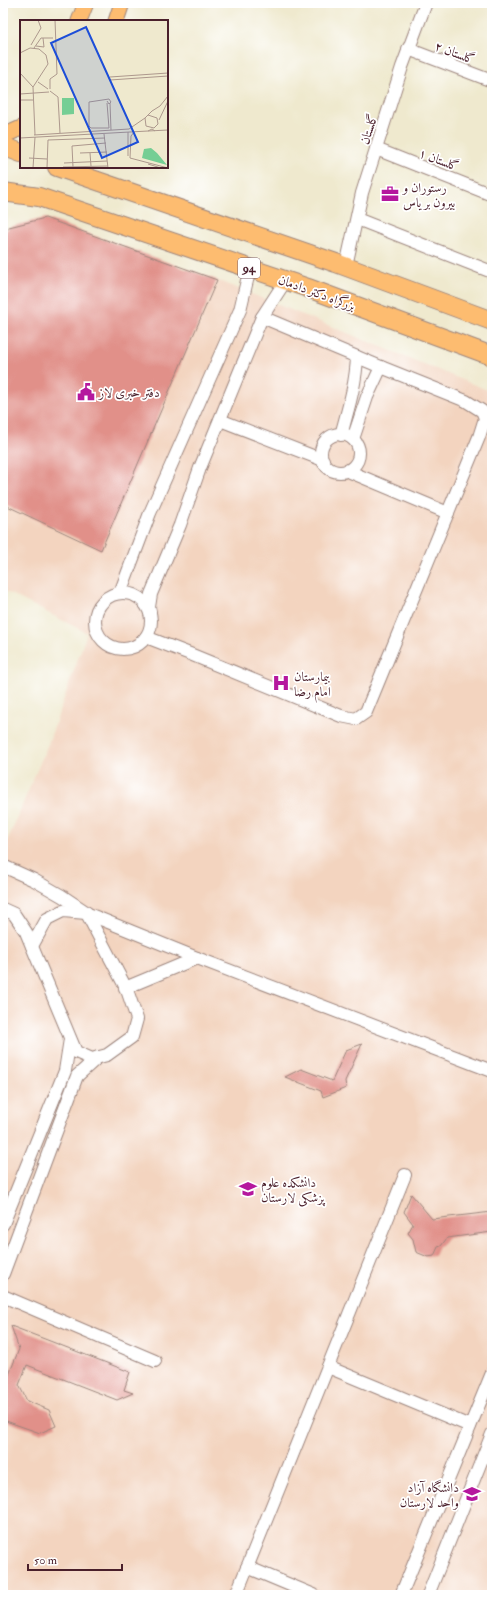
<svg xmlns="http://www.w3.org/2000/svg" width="495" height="1598" font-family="'IM FELL Double Pica',Amiri,serif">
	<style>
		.built { fill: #f3d4bf }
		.building { fill: #e19089 }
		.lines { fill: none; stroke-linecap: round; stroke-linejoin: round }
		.minor-casing { stroke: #9c847c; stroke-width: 14 }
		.major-casing { stroke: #9c847c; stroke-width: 17 }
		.highway-casing { stroke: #9c847c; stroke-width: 20 }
		.minor { stroke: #fff; stroke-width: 12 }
		.major { stroke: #fdbc70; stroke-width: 15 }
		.highway { stroke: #fdbc70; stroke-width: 18 }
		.labels { text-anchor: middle; stroke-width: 3.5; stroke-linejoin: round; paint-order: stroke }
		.shield { fill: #fff; stroke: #80626b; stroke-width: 1 }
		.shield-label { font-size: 12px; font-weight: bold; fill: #4a1f2b }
		.street-label { font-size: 13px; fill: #4a1f2b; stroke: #fff }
		.poi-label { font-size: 13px; fill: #4a1f2b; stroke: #fff; text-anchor: start }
		.inset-road { fill: none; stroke: #ad988d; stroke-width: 1 }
		.view { fill: #1d4ed8; fill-opacity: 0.15; stroke: #1d4ed8; stroke-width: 2 }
		.inset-edge { fill: none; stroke: #4a1f2b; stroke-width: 2 }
	</style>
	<rect width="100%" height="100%" fill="#fff"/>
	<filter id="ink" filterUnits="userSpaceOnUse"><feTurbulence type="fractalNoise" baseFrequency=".025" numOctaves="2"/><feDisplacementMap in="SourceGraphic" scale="8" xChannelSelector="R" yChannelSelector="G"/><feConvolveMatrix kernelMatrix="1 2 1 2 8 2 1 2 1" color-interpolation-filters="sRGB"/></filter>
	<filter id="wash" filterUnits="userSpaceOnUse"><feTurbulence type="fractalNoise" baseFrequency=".012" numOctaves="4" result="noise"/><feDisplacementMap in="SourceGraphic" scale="16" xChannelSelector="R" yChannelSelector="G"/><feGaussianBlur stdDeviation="0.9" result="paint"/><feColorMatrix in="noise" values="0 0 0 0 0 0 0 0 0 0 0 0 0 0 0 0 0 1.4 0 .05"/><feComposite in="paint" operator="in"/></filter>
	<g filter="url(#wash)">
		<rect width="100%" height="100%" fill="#efe9ce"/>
		<polygon class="built" points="217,280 492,392 492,1595 3,1595 3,851 48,744 87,633 3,590 3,504 101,550"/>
		<g id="blocks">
			<g class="building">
				<polygon points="45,218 217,280 101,550 3,504 3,234 9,227"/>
				<polygon points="362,1044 345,1081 346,1088 323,1097 321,1091 285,1077 301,1069 332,1081 346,1050"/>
				<polygon points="411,1194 432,1219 492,1212 492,1232 447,1238 441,1246 438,1247 434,1256 428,1257 416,1252 413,1239 408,1233 413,1224 404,1212"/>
				<polygon points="11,1326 130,1372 124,1390 133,1393 117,1400 27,1365 19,1385 27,1401 49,1410 56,1426 40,1433 3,1420 3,1378 7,1380 19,1349"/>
			</g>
		</g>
	</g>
	<g filter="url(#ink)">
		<use href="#blocks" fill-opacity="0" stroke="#9c847c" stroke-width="1"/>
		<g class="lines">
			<g class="minor-casing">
				<g id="minor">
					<polyline points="408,49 492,81"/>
					<polyline points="376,149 492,195"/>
					<polyline points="357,219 492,272"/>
					<polyline points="346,266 362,193 402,67 426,3"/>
					<polyline points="220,420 323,460"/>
					<circle cx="340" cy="453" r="19"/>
					<path d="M341,435C348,409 356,384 357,357"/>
					<polyline points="353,439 367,397 381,367"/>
					<polyline points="348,471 448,513"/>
					<polyline points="120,593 150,513 240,310 250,268"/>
					<circle cx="123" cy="621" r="28"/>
					<polyline points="150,612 149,607 151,594 180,525 200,468 262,317 286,280"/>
					<polyline points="146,637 190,654 341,716 356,719 366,712 479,437 485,418 482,411 466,401 381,367 262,317"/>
					<polyline points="3,866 34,880 62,896 86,912 127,990 137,1019 132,1037 107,1055 92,1059 76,1052 26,932 14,914 3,909"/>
					<polyline points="32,946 47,919 63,911 86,913 197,958 125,988"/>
					<polyline points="197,958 492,1071"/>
					<polyline points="3,1224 65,1071 70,1039"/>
					<polyline points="3,1274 77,1076 98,1057"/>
					<polyline points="3,1296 155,1361"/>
					<polyline points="328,1367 470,1426"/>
					<polyline points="247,1567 314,1595"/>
					<polyline points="236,1595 405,1175"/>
					<polyline points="401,1595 492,1373"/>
					<polyline points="428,1595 492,1434"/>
				</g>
			</g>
			<g class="major-casing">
				<g id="major">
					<polyline points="79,21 86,3"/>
					<polyline points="116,21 122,3"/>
					<polyline points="3,136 21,128"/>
				</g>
			</g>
			<g class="highway-casing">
				<g id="highway">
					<polyline points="3,146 21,153"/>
					<polyline points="57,167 336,263 492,321"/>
					<polyline points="3,192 39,197 308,288 492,356"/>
				</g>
			</g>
			<use href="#minor" class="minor"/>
			<use href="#major" class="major"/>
			<use href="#highway" class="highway"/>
		</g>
	</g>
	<defs>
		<g id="office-bare" transform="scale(1.38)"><path d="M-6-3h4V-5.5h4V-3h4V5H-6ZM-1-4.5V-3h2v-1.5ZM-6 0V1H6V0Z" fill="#b5179e" stroke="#fff" stroke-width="2.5" paint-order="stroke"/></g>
		<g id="civic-bare" transform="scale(1.38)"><path d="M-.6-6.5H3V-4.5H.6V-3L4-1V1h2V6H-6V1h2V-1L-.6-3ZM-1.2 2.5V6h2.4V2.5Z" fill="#b5179e" stroke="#fff" stroke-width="2.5" paint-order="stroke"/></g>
		<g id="hospital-bare" transform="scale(1.38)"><path d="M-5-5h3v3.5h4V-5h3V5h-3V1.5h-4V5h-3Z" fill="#b5179e" stroke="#fff" stroke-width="2.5" paint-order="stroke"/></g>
		<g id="university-bare" transform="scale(1.38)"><path d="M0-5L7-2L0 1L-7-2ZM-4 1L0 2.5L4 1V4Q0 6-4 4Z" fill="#b5179e" stroke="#fff" stroke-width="2.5" paint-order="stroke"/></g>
	</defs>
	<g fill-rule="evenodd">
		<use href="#office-bare" x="390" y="194"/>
		<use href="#civic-bare" x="86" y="392"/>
		<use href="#hospital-bare" x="281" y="683"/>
		<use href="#university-bare" x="248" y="1189"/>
		<use href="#university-bare" x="472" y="1494"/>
	</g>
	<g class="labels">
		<rect class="shield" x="238" y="258" width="22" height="20" rx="3"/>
		<g class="shield-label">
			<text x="249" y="272">94</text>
		</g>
		<g class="street-label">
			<text transform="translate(455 52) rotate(21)" y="5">گلستان ۲</text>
			<text transform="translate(368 129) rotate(-72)" y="5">گلستان</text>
			<text transform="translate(439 159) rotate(21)" y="5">گلستان ۱</text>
			<text transform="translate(317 292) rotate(20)" y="5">بزرگراه دکتر دادمان</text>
		</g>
		<g class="poi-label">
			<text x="403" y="192">رستوران و<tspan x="403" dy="15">بیرون بر یاس</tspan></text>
			<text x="99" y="397">دفتر خبری لاز</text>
			<text x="294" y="681">بیمارستان<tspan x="294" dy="15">امام رضا</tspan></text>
			<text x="261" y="1187">دانشکده علوم<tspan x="261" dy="15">پزشکی لارستان</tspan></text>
			<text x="459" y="1492" text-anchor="end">دانشگاه آزاد<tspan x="459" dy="15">واحد لارستان</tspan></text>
		</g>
	</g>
	<g transform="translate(20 20)">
		<rect width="148" height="148" fill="#efe9ce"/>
		<path d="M42,78H54V94L42,95ZM131,128L137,133L147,145L122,138L124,129Z" fill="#75ce94"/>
		<path class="inset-road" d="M11,25L21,8L18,0M16,26L24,27L23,18M14,28L21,18H33M0,33L10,28L19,29L26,35L28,44L13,67L0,53M90,57L148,53M90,60L148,56M18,62L28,69M13,67L15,115M30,69V59L37,54L35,0M30,71L38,77L40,113M0,74L29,72M0,80H13M87,81L89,84L91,82L89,79L69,82V106L71,108H89M87,83L89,108M90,83L91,110M128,95L137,98L138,104L134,108L126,106L125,98L132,91L140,86L148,76M139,100L148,81M128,111L148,110M84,114L88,148M14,115L109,109L125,98M0,118L128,111L132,109L135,111M28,120L85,118M60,133L87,132M70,133L71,146M108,136V112M9,138L27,139M110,138L148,148M110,138L111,116L114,112M44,143L87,141M128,144L141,148M43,147L88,146M53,147L52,126L86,123M13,148L15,117M27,148L28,120"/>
		<path class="view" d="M66,7L118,122L82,138L31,23Z"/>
		<rect width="148" height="148" class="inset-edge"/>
	</g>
	<rect width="495" height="1598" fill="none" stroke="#fff" stroke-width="16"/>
	<path d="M28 1564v6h94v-6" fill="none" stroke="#4a1f2b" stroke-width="2"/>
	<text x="34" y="1564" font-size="12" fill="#4a1f2b" stroke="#ffffff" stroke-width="3" paint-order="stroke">50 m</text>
</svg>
